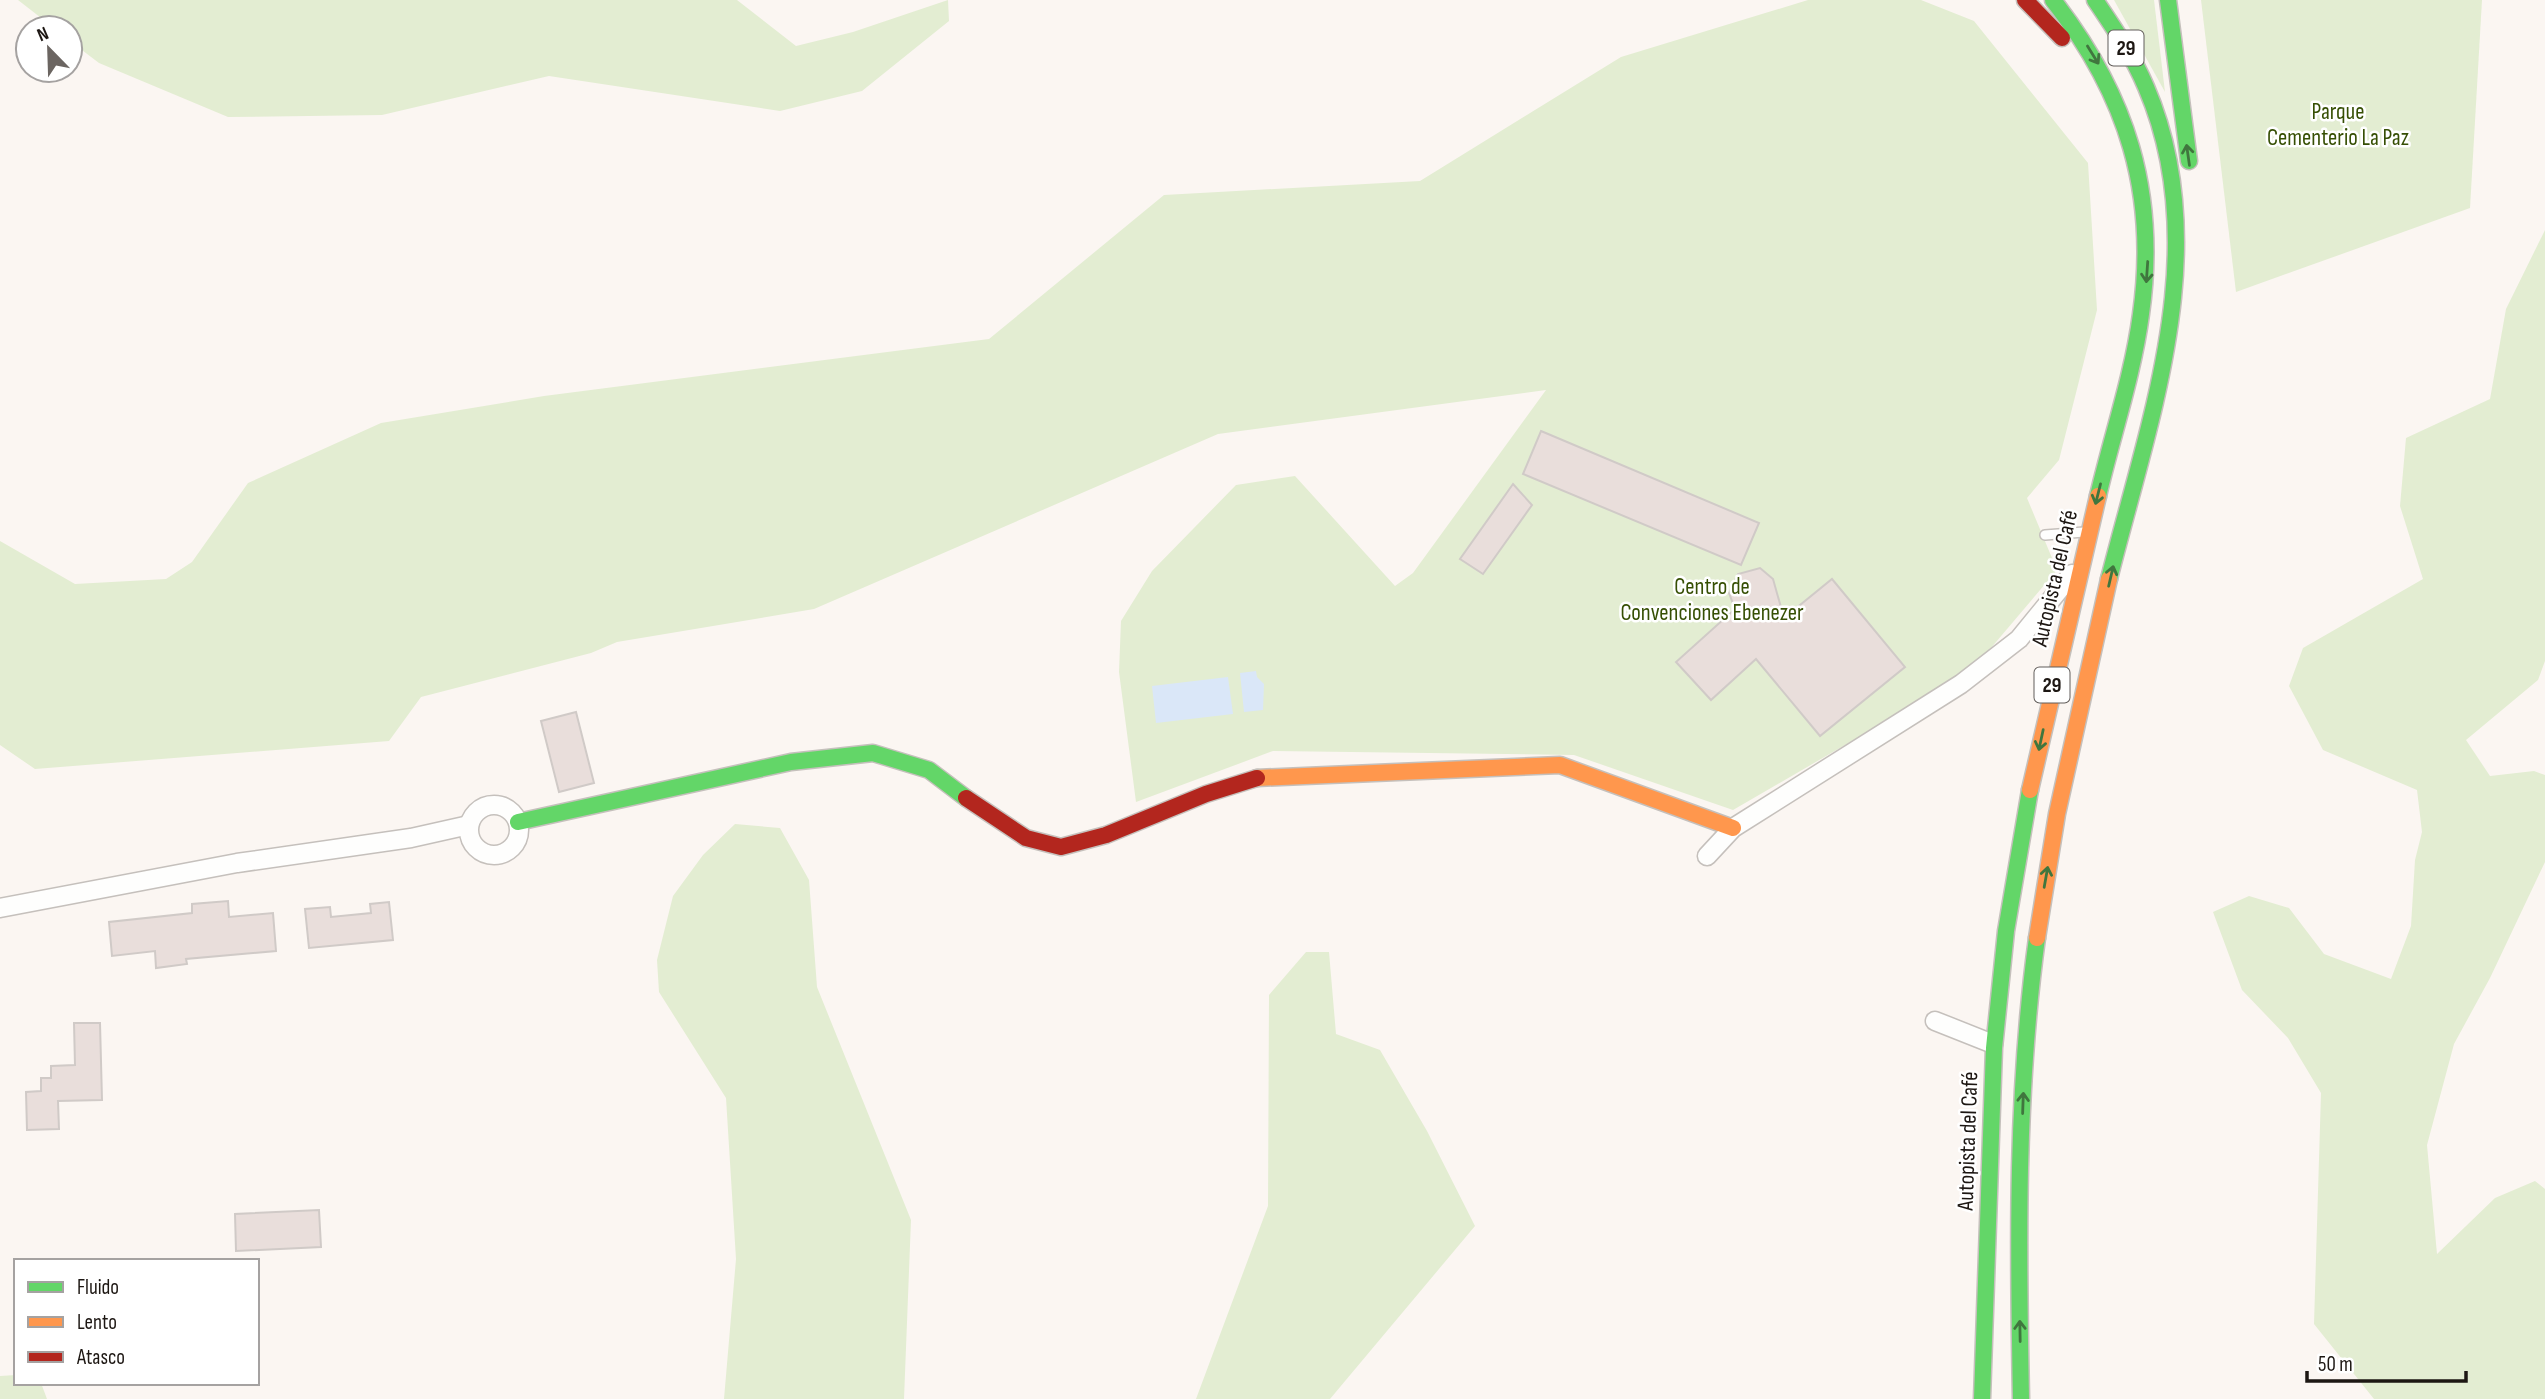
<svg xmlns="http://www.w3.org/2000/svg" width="2545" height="1399" font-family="'Sofia Sans Condensed',sans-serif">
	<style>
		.green { fill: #e3edd2 }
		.water { fill: #dae7f8 }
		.building { fill: #e9dedb; stroke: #d0cac7; stroke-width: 2 }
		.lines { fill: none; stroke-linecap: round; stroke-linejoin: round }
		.lane-casing { stroke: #c5c0bc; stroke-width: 12 }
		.street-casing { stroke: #c5c0bc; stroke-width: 21 }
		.fast-casing { stroke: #c5c0bc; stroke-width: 19 }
		.slow-casing { stroke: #c5c0bc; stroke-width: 19 }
		.jam-casing { stroke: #c5c0bc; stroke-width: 19 }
		.lane { stroke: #fefefd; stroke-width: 9 }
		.street { stroke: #fefefd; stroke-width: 18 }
		.fast { stroke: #63d668; stroke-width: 16 }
		.slow { stroke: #ff974d; stroke-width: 16 }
		.jam { stroke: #b3261e; stroke-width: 16 }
		.oneway { stroke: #40763e }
		.labels { text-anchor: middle; stroke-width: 5; stroke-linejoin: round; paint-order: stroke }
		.shield { fill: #fff; stroke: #615d5a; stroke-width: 2 }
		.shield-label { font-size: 21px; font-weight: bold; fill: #1d1713 }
		.park-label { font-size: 23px; fill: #364f04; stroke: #fff }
		.street-label { font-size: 23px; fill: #1d1713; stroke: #fff }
	</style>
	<rect width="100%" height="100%" fill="#fbf6f2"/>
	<g class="green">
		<polygon points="18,0 737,0 796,46 853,32 948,0 949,21 862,91 780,111 549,76 382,115 228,117 99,63 70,41 70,28 54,28"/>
		<polygon points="1808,0 1921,0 1974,21 2088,163 2097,310 2059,460 2027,498 2057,570 1985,655 1914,705 1733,810 1574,755 1273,751 1136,802 1119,672 1121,621 1152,571 1236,485 1295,476 1395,586 1413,573 1546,390 1218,434 814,609 617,642 591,653 421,697 389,741 35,769 0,745 0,541 75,584 166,579 192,562 248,483 381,423 544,396 989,339 1164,195 1420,181 1621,57"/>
		<polygon points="2114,0 2154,0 2165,92"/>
		<polygon points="2201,0 2482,0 2470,208 2236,292"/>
		<polygon points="2545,230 2545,661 2538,680 2466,740 2490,776 2534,771 2545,775 2545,862 2490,978 2454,1044 2427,1145 2437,1254 2495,1198 2535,1181 2545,1189 2545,1399 2374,1399 2314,1324 2321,1093 2288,1038 2242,990 2213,912 2249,896 2289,908 2324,954 2391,979 2411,926 2415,860 2422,832 2417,790 2323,750 2289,686 2303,648 2423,579 2400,506 2406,438 2490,399 2506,309"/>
		<polygon points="735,824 780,828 809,880 817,987 911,1220 904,1399 724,1399 736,1259 726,1098 659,992 657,960 673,896 703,855"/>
		<polygon points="1306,952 1329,952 1336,1034 1380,1050 1427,1131 1475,1226 1330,1399 1196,1399 1268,1206 1269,995"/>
		<polygon points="16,1375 16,1383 41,1383 47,1399 0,1399 0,1376"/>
	</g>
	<g class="water">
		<polygon points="1256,671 1257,677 1264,684 1263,710 1244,712 1240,673"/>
		<polygon points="1228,677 1233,714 1156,723 1152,686"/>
	</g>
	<g class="building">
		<polygon points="1541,431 1759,523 1741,565 1523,474"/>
		<polygon points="1513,484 1532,505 1483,574 1460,559"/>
		<polygon points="1760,568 1773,579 1784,618 1832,579 1905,667 1820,736 1756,659 1711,700 1676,662 1735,609 1729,593 1738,574"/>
		<polygon points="576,712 594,783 559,792 541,721"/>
		<polygon points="228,901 229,917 273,913 276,951 186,959 187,964 156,968 155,951 112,956 109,922 192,913 192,904"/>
		<polygon points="389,902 393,940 309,948 305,909 330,907 331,917 371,913 370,904"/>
		<polygon points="74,1023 100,1023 102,1100 58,1101 59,1129 27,1130 26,1092 41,1091 41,1078 51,1078 51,1066 75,1065"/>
		<polygon points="319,1210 321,1247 236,1251 235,1214"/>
	</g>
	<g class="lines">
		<g class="lane-casing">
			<polyline id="lane" points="2045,535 2084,532"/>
		</g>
		<g class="street-casing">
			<g id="street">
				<circle cx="494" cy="830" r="25"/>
				<polyline points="1707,856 1733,828 1961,684 2019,639 2072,574"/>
				<polyline points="0,908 237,863 411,838 469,825"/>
				<polyline points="1935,1021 1993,1044"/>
			</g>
		</g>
		<g class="fast-casing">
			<g id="fast">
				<path d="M2053,0C2127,95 2158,193 2141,314C2133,375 2112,436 2098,496"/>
				<path d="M2095,0C2114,28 2133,56 2146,87C2215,247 2149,420 2109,579"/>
				<polyline points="2168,0 2189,161"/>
				<polyline points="518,822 791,762 873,753 929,770 966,798"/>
				<polyline points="1982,1399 1994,1048 2006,931 2030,790"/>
				<path d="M2021,1399C2018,1245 2016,1091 2037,938"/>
			</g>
		</g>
		<g class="slow-casing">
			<g id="slow">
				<polyline points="1257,778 1560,765 1733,828"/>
				<polyline points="2030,790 2098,496"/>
				<polyline points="2037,938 2057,814 2109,579"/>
			</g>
		</g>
		<g class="jam-casing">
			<g id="jam">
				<polyline points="2025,0 2062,38"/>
				<polyline points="966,798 1026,838 1061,847 1106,835 1206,794 1257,778"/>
			</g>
		</g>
		<use href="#lane" class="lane"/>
		<use href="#street" class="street"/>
		<use href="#fast" class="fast"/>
		<use href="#slow" class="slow"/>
		<use href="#jam" class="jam"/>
	</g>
	<defs><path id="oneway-shaft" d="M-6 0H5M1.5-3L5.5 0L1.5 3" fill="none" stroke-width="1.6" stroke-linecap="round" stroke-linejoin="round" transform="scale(1.75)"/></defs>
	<g class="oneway">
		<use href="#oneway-shaft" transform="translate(2093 55) rotate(58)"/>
		<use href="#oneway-shaft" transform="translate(2188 155) rotate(-98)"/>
		<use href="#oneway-shaft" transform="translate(2147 272) rotate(94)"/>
		<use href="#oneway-shaft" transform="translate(2098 494) rotate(104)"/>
		<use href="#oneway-shaft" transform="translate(2111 576) rotate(-77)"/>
		<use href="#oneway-shaft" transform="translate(2041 740) rotate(102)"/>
		<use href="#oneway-shaft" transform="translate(2046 877) rotate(-80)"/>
		<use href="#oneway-shaft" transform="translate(2023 1103) rotate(-88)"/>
		<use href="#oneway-shaft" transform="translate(2020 1331) rotate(-91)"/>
	</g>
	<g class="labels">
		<g class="shield">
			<rect x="2108.5" y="30.5" width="35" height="35" rx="5"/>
			<rect x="2034.5" y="667.5" width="35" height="35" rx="5"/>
		</g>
		<g class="shield-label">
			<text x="2126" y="55">29</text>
			<text x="2052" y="692">29</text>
		</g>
		<g class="park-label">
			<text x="2338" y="119">Parque<tspan x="2338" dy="26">Cementerio La Paz</tspan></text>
			<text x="1712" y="594">Centro de<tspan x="1712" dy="26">Convenciones Ebenezer</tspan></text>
		</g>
		<g class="street-label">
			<text transform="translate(2054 578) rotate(-77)" y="8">Autopista del Café</text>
			<text transform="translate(1967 1141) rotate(-88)" y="8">Autopista del Café</text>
		</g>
	</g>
	<rect x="14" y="1259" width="245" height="126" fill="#ffffff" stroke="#a5a2a1" stroke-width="2"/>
	<rect x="28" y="1282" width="35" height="10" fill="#63d668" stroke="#a5a2a1" stroke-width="2"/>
	<text x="77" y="1294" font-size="21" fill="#1d1713">Fluido</text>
	<rect x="28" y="1317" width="35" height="10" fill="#ff974d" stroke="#a5a2a1" stroke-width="2"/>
	<text x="77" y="1329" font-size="21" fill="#1d1713">Lento</text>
	<rect x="28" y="1352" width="35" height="10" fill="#b3261e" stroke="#a5a2a1" stroke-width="2"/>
	<text x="77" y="1364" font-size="21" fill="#1d1713">Atasco</text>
	<g transform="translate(49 49) rotate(337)"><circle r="33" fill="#ffffff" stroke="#a5a2a1" stroke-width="2"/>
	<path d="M0-5L12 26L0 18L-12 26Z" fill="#6b6561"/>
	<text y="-10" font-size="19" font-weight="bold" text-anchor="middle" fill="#1d1713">N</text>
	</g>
	<path d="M2307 1371v10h159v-10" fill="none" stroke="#1d1713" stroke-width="3.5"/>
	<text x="2318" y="1371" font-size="21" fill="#1d1713" stroke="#ffffff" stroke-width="5" paint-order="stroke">50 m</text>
</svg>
